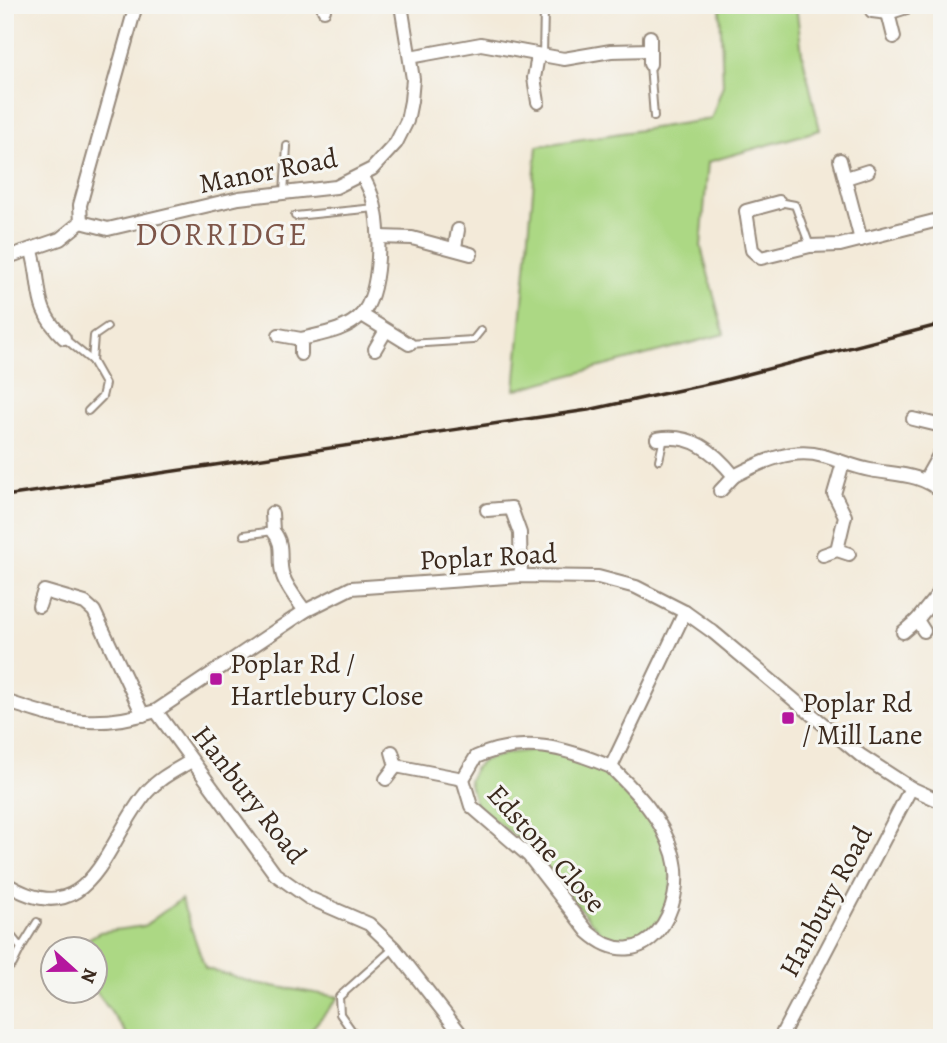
<svg xmlns="http://www.w3.org/2000/svg" width="947" height="1043" font-family="Alegreya,serif">
	<style>
		.green { fill: #acd884; stroke: #748151; stroke-width: 2 }
		.lines { fill: none; stroke-linecap: round; stroke-linejoin: round }
		.lane-casing { stroke: #978a7c; stroke-width: 10 }
		.street-casing { stroke: #978a7c; stroke-width: 16 }
		.lane { stroke: #fff; stroke-width: 6 }
		.street { stroke: #fff; stroke-width: 12 }
		.rail { stroke: #3b2a1e; stroke-width: 3.5 }
		.poi-dot { fill: #b5179e; stroke: #f6f6f2; stroke-width: 2.5 }
		.labels { text-anchor: middle; stroke-width: 6; stroke-linejoin: round; paint-order: stroke }
		.street-label { font-size: 28px; fill: #3b2a1e; stroke: #f6f6f2 }
		.poi-label { font-size: 28px; fill: #3b2a1e; stroke: #f6f6f2; text-anchor: start }
		.quarter-label { font-size: 32px; letter-spacing: 2px; fill: #7e5649; stroke: #f6f6f2 }
	</style>
	<rect width="100%" height="100%" fill="#f6f6f2"/>
	<filter id="ink" filterUnits="userSpaceOnUse"><feTurbulence type="fractalNoise" baseFrequency=".0143" numOctaves="2"/><feDisplacementMap in="SourceGraphic" scale="14" xChannelSelector="R" yChannelSelector="G"/><feConvolveMatrix kernelMatrix="1 2 1 2 8 2 1 2 1" color-interpolation-filters="sRGB"/></filter>
	<filter id="wash" filterUnits="userSpaceOnUse"><feTurbulence type="fractalNoise" baseFrequency=".00686" numOctaves="4" result="noise"/><feDisplacementMap in="SourceGraphic" scale="28" xChannelSelector="R" yChannelSelector="G"/><feGaussianBlur stdDeviation="1.57" result="paint"/><feColorMatrix in="noise" values="0 0 0 0 0 0 0 0 0 0 0 0 0 0 0 0 0 1.4 0 .05"/><feComposite in="paint" operator="in"/></filter>
	<g filter="url(#wash)">
		<rect width="100%" height="100%" fill="#f3ead9"/>
		<g class="green">
			<polygon points="720,5 796,5 802,53 820,130 708,162 701,247 724,334 515,390 537,146 711,119 723,85"/>
			<path d="M536,750C558,752 579,757 598,768C635,789 679,848 670,893C668,900 665,907 662,914C651,942 634,943 606,939L525,844L476,806L469,781L474,769L484,760L509,753Z"/>
			<polygon points="181,899 205,968 254,983 339,997 304,1038 130,1038 95,990 94,948 72,948 100,932 144,926"/>
		</g>
	</g>
	<g filter="url(#ink)">
		<g class="lines">
			<g class="lane-casing">
				<g id="lane">
					<polyline points="543,56 544,9"/>
					<polyline points="650,64 654,117"/>
					<polyline points="284,193 287,146"/>
					<polyline points="779,202 795,205 810,246"/>
					<polyline points="295,216 375,208"/>
					<polyline points="64,338 92,361 105,384 102,397 88,411"/>
					<polyline points="409,344 473,340 481,330"/>
					<polyline points="92,361 94,336 107,327"/>
					<polyline points="659,460 664,438"/>
					<polyline points="244,535 273,531"/>
					<polyline points="5,928 21,948 37,922"/>
					<polyline points="5,971 13,964 21,948"/>
					<polyline points="357,1038 340,1014 339,997 394,948"/>
				</g>
			</g>
			<g class="street-casing">
				<g id="street">
					<polyline points="324,10 324,5"/>
					<polyline points="872,11 888,13 913,5"/>
					<polyline points="888,13 894,37"/>
					<polyline points="650,37 650,64"/>
					<polyline points="410,57 481,44 564,59 611,51 650,50"/>
					<polyline points="538,102 534,78 538,56"/>
					<polyline points="941,124 942,124"/>
					<polyline points="840,160 861,240"/>
					<polyline points="846,178 868,171"/>
					<polyline points="779,202 746,211 752,250 761,258 810,246 840,245 942,219"/>
					<polyline points="81,222 108,229 239,198 336,187 372,169 396,143 407,121 411,101 413,79 401,5"/>
					<polyline points="81,222 80,205 136,5"/>
					<polyline points="379,237 412,238 471,254"/>
					<polyline points="455,247 458,230"/>
					<path d="M32,251C43,290 32,307 64,338"/>
					<polyline points="5,258 60,239 81,222"/>
					<polyline points="362,315 409,344"/>
					<polyline points="279,335 301,339"/>
					<polyline points="375,349 385,332"/>
					<path d="M301,354V339C321,334 346,331 361,315C381,294 382,227 373,200C371,191 366,183 362,175"/>
					<polyline points="913,419 942,426"/>
					<path d="M657,439C691,433 714,451 734,476C761,462 792,447 823,456C839,460 854,467 870,470C896,475 920,473 942,492"/>
					<polyline points="925,480 942,450"/>
					<polyline points="720,491 734,476"/>
					<polyline points="487,510 511,508 520,533 521,576"/>
					<path d="M272,513L273,531C286,546 277,559 283,576C287,588 297,600 305,611"/>
					<polyline points="837,550 845,516 834,494 843,463"/>
					<polyline points="823,555 837,550 849,554"/>
					<polyline points="39,606 44,591 85,603 94,611 143,715"/>
					<polyline points="924,631 917,620 942,589"/>
					<polyline points="903,632 917,620"/>
					<path d="M5,701C65,721 94,730 156,711L305,611L351,588L521,576L598,577L636,587L685,612L713,632L860,755L911,788L942,802"/>
					<polyline points="156,711 275,874 309,898 369,924 394,948 464,1038"/>
					<polyline points="396,766 463,779"/>
					<path d="M611,767C564,747 524,736 476,757L463,779L471,806L529,856L588,932C644,982 689,908 673,854C662,818 637,793 611,767L685,612"/>
					<polyline points="386,779 396,766 392,752"/>
					<path d="M5,883C92,937 105,841 147,792C159,778 176,770 191,761"/>
					<polyline points="780,1038 911,788"/>
				</g>
			</g>
			<use href="#lane" class="lane"/>
			<use href="#street" class="street"/>
			<polyline class="rail" points="5,496 588,410 717,382 942,324"/>
		</g>
	</g>
	<g class="poi-dot">
		<rect x="209" y="672" width="14" height="14" rx="3.5"/>
		<rect x="781" y="711" width="14" height="14" rx="3.5"/>
	</g>
	<g class="labels">
		<g class="street-label">
			<text transform="translate(268 170) rotate(-11)" y="10">Manor Road</text>
			<text transform="translate(488 556) rotate(-3)" y="10">Poplar Road</text>
			<text transform="translate(250 794) rotate(52)" y="10">Hanbury Road</text>
			<text transform="translate(547 848) rotate(48)" y="10">Edstone Close</text>
			<text transform="translate(825 901) rotate(-62)" y="10">Hanbury Road</text>
		</g>
		<g class="poi-label">
			<text x="230" y="673">Poplar Rd /<tspan x="230" dy="32">Hartlebury Close</tspan></text>
			<text x="802" y="712">Poplar Rd<tspan x="802" dy="32">/ Mill Lane</tspan></text>
		</g>
		<g class="quarter-label">
			<text x="222" y="245">DORRIDGE</text>
		</g>
	</g>
	<rect width="947" height="1043" fill="none" stroke="#f6f6f2" stroke-width="28"/>
	<g transform="translate(74 970) rotate(111)"><circle r="33" fill="#f6f6f2" stroke="#aba49d" stroke-width="2"/>
	<path d="M0-5L12 26L0 18L-12 26Z" fill="#b5179e"/>
	<text y="-10" font-size="19" font-weight="bold" text-anchor="middle" fill="#3b2a1e">N</text>
	</g>
</svg>
